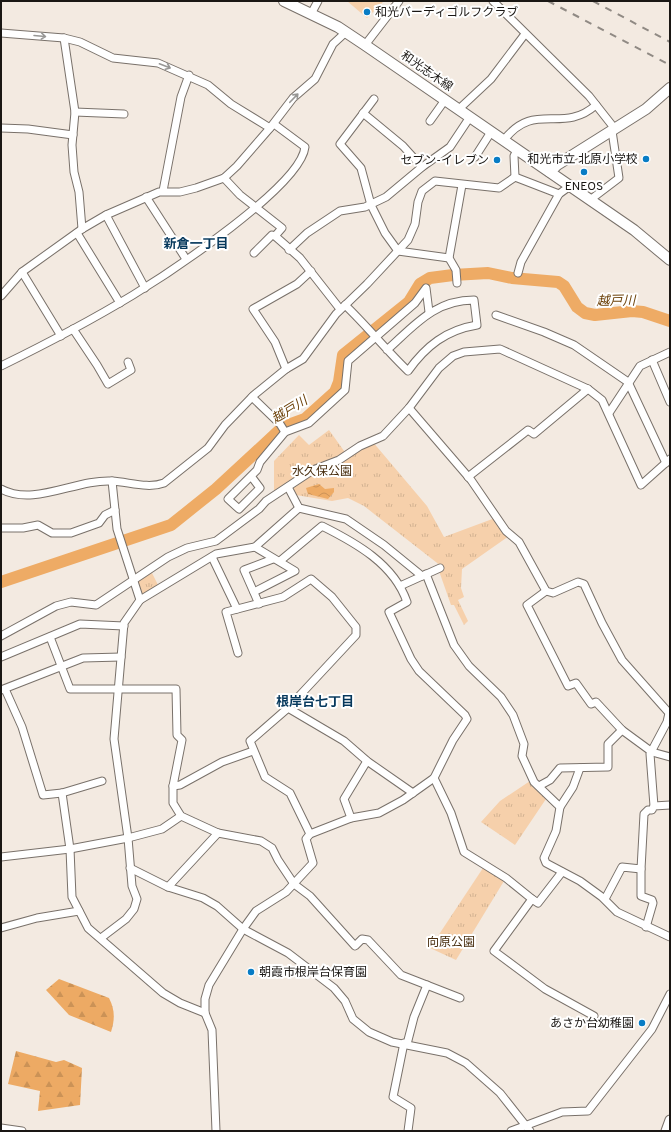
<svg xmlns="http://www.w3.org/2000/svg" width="671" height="1132" font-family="Overpass,'Noto Sans JP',sans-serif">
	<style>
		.grass { fill: url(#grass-tufts) }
		.forest { fill: url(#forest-firs) }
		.pitch { fill: #f6d0ab }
		.water { fill: url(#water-waves) }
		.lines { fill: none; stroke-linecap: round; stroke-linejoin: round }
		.river { stroke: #eeab65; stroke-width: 12 }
		.minor-casing { stroke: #79716a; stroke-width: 9 }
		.tertiary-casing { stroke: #79716a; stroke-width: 11 }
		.secondary-casing { stroke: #79716a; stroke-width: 12 }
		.minor { stroke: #fff; stroke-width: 7 }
		.tertiary { stroke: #fff; stroke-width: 9 }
		.secondary { stroke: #fff; stroke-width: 10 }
		.rail { stroke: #908a84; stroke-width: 2; stroke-dasharray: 7 7; stroke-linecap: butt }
		.oneway { stroke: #989795 }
		.poi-dot { fill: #077cc5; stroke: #fff; stroke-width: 1.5 }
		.labels { text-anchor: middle; stroke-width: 4; stroke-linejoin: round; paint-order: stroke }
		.poi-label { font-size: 12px; fill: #1a1714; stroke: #fff; text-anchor: end }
		.street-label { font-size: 12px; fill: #1a1714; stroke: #fff }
		.park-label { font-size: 12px; fill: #472c0d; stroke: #fff }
		.neighbourhood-label { font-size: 13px; font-weight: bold; fill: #06385c; stroke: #fff }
		.water-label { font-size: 13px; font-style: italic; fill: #6e430b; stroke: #fff }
	</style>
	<defs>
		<pattern id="grass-tufts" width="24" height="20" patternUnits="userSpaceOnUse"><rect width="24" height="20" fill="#f6d0ab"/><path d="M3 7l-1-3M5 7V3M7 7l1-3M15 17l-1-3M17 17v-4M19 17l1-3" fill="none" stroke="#d2b292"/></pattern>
		<pattern id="forest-firs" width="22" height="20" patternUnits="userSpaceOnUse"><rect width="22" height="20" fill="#edaa64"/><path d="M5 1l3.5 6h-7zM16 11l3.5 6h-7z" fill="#cb9256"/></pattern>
		<pattern id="water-waves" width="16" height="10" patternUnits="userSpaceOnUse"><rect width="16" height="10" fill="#eeab65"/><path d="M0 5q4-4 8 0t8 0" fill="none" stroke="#cc9257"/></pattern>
	</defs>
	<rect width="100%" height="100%" fill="#f3eae1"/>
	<g class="grass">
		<polygon points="329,430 347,455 372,441 427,506 444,537 495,518 509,536 462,569 461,588 464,597 458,600 468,621 464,625 454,605 451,605 439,571 444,569 441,566 364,506 348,498 332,501 296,495 294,490 293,478 274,491 274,461 299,435 309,445"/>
		<polygon points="152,573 159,587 141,597 136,582"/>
		<polygon points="530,781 532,786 546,799 515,845 481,822 500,801"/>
		<polygon points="483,868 504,881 456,960 430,948"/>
	</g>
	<g class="forest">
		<path d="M59,979L109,998C115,1010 115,1019 111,1032L69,1015L46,990Z"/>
		<polygon points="16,1051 56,1062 64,1060 82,1068 80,1105 38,1111 40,1091 8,1084"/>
	</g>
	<polygon class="pitch" points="347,1 384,1 367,18"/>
	<polygon class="water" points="319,484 325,489 334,488 334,492 328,499 308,494 306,488"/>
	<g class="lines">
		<polyline class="river" points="1,582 171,525 216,489 283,427 305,419 335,392 339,382 343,355 409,302 420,284 430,278 453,275 488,273 512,278 558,282 564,286 577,307 585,313 595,315 632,311 643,312 670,321"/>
		<g class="minor-casing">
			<g id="minor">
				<polyline points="493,1 589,96 615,129"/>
				<polyline points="311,14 318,1"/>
				<polyline points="1,33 64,38 80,42 113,58 158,63 208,85 231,104 270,128"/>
				<polyline points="64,38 75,112 72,145 74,172 79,192 82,229"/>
				<polyline points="365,45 399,1"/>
				<polyline points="374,99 340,144 361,168 371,205 385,233 398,251 449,258"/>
				<polyline points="459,109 491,79 525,34"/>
				<polyline points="75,112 124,114"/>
				<polyline points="363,113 403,146 422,167"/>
				<polyline points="430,121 445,100"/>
				<polyline points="1,128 28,129 73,135"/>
				<path d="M504,140C535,100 562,135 596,105"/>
				<polyline points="475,157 491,132"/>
				<polyline points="515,177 514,156 517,150"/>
				<polyline points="224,178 240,195 282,228 275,236 300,258 340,309"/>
				<polyline points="163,191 181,97 189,75"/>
				<polyline points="146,197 186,259"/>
				<polyline points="590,200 619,178 612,131"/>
				<polyline points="106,215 145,288"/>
				<polyline points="77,233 120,303"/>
				<polyline points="289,250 307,233 340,211 365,207 386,197 422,167 450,147 470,117"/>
				<polyline points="254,253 272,235 275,236"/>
				<polyline points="22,272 61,336"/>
				<polyline points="518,273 521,262 559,194 570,186"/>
				<polyline points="457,283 456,270 449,258 462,185"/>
				<polyline points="1,296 22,272 82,229 106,215 159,192 180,192 196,188 224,178 237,166 270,128 293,98 315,79 333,44 346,32"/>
				<path d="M345,305C367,326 386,350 408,371C426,346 446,330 477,325L474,300C434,300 414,326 387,350"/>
				<polyline points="496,315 544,332 574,345 628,382 666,463"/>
				<polyline points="73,329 97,365 108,384 131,370 128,362"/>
				<polyline points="652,360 670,402"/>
				<path d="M1,366C46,344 90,321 133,295C169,273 301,186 305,147L274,124"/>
				<polyline points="286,369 275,342 253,309 297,284 311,271"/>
				<polyline points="252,397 280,424 285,432"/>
				<polyline points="409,408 471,480 506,531 519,542 546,591 553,593 578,582 584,584 602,623 622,660 669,713 667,722 650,754 654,806"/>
				<polyline points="609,413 640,366 670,352"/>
				<polyline points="251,476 260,488 239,509 228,499 257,470 260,462 285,432 309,423 345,390 348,361 415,303 426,288 429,312"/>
				<polyline points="468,477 528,430 534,434 588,389"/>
				<polyline points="112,481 117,529 140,600"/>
				<polyline points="288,487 299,508 346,519 384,545 422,576"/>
				<path d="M1,489C34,507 76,479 112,481C129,482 148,489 164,483L208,448L225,425L254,395L286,369L303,359L336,314L367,284L408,240L415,224L418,202L422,191L435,181L499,188L515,177L559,194"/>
				<polyline points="1,528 23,528 38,525 52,533 71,533 99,523 105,515 115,510"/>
				<polyline points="212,557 237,609"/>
				<polyline points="426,574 454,645 469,666 501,697 513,715 524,744 522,756 534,782 560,807 556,831 544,858 546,863 580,881 602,897 617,912 670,937"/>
				<polyline points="400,586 440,568"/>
				<polyline points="546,591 527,605 568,686 576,683 591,704 596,702 622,730 652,752 670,757"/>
				<polyline points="254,592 295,571 255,547"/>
				<polyline points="259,604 244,570 273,559"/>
				<polyline points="1,636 56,606 71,602 96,605 168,557 187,548 216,541 259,509 266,501 313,470 339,460 360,446 383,436 409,408 439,368 453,356 464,352 500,349 588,389 602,400 641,485 670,459"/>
				<polyline points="50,637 70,689 176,689 177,735 182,740 173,786 173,803 181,816 218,833 261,841 272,848 278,860 294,884 310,896 355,946 362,939 368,940 401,975 460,998"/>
				<polyline points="238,653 226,612 283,597 311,579 332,597 356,627 356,635 288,708"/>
				<polyline points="1,657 80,624 124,626"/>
				<polyline points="5,689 22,727 43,795 62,793 102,781"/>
				<polyline points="1,690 83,658 121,657"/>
				<polyline points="434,778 451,813 464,852 506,878 532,899"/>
				<polyline points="173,786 180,785 222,762 253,751"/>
				<polyline points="539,786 550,780 560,768 608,767 608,744 622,730"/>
				<polyline points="62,793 70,849 72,897 88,928 163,993 180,1003 205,1013"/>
				<polyline points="560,807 573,787 580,768"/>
				<polyline points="351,818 344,799 367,761"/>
				<polyline points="310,834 290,793 265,777 250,741 288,708 344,741 367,761 413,793"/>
				<polyline points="1,857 70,849 128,838 162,829 181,816"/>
				<polyline points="130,868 168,887 203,898 217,906 243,929 288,953 334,988 345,1001 353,1019 369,1032 392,1042 447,1053 466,1063 500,1093 530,1131"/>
				<polyline points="641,869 641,896 652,900 653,903 646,927"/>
				<polyline points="562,872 538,903 532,899 494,951 545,989 594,1016"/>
				<polyline points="168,887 218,833"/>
				<polyline points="605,899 622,867 641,869 644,814 648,810 652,810 654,806 670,805"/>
				<polyline points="1,928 37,918 79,911"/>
				<polyline points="101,938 126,919 134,909 137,899 132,886 128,838 114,739 124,623 140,600 216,554 255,547 299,508"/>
				<polyline points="404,1043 393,1097 411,1108 408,1131"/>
				<polyline points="407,1044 414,1017 427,985"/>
				<polyline points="1,1128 22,1131"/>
				<path d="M216,1131L212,1030L205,1013V999L209,985L243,929L256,911L286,892L313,863L306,839L310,834L351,818L379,813L403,800L434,778L453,740L467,719L465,715L419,671L411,659L389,612L407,602C394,564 356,543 322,526L280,561"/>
				<polyline points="511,1131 562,1112 588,1111 652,1029 670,994"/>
			</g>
		</g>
		<g class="tertiary-casing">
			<polyline id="tertiary" points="666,1131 670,1120"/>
		</g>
		<g class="secondary-casing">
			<g id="secondary">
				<polyline points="284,1 338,27 365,45 634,230 670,260"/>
				<polyline points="550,172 557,165 646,109 670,88"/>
			</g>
		</g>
		<use href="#minor" class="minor"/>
		<use href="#tertiary" class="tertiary"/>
		<use href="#secondary" class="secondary"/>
		<g class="rail">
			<polyline points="548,1 670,65"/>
			<polyline points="593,1 670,42"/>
		</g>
	</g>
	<defs><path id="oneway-shaft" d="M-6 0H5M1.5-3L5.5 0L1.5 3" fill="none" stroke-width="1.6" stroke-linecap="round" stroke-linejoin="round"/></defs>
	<g class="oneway">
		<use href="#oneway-shaft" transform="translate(40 36) rotate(5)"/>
		<use href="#oneway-shaft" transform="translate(165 66) rotate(21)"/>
		<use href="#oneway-shaft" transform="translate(294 98) rotate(-46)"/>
	</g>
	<g class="poi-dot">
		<circle cx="367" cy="12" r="4"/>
		<circle cx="646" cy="159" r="4"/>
		<circle cx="497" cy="160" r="4"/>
		<circle cx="584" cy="172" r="4"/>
		<circle cx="251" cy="972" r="4"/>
		<circle cx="642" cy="1023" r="4"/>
	</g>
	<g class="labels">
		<g class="poi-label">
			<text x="375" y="16" text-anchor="start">和光バーディゴルフクラブ</text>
			<text x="638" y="163">和光市立 北原小学校</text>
			<text x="489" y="164">セブン-イレブン</text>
			<text x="584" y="190" text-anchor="middle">ENEOS</text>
			<text x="259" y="976" text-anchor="start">朝霞市根岸台保育園</text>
			<text x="634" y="1027">あさか台幼稚園</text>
		</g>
		<g class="street-label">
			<text transform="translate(427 71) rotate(35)" y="4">和光志木線</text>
		</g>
		<g class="park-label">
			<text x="322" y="475">水久保公園</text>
			<text x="451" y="946">向原公園</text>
		</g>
		<g class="neighbourhood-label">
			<text x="196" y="248">新倉一丁目</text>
			<text x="315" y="706">根岸台七丁目</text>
		</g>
		<g class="water-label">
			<text transform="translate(616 300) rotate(-1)" y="5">越戸川</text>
			<text transform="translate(289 409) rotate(-32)" y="5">越戸川</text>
		</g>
	</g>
	<rect width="671" height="1132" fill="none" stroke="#1a1714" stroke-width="4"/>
</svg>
